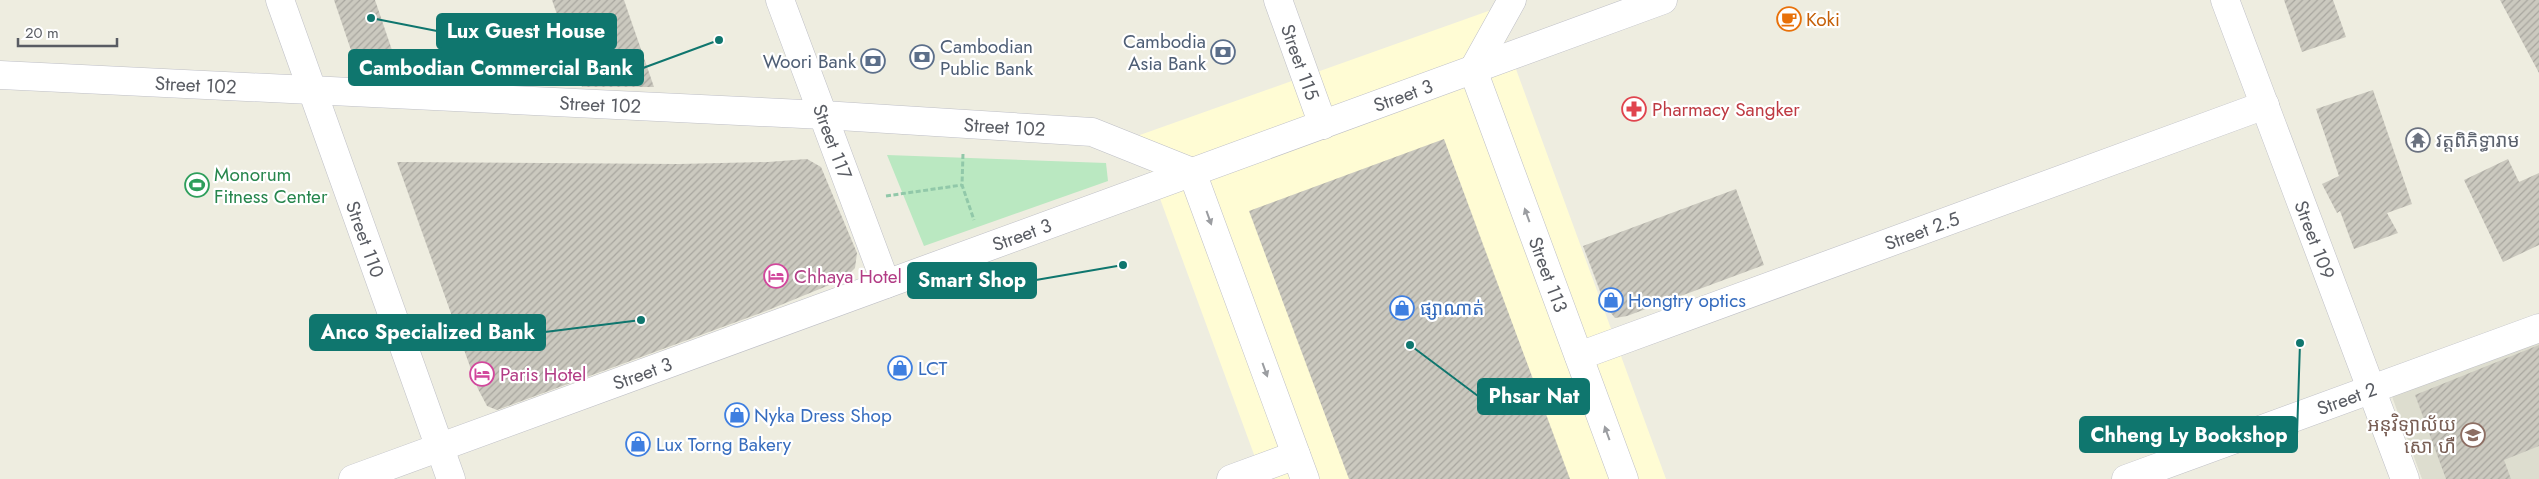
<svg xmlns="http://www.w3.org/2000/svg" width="2539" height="479" font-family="Jost,'Noto Sans Khmer',sans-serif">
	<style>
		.commercial { fill: #fffcd4 }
		.education { fill: #ddddcf }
		.green { fill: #bae8c1 }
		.building { fill: url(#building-hatch) }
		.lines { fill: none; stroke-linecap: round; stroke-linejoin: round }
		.minor-casing { stroke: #bebfc6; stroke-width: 29 }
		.tertiary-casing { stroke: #bebfc6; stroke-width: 29 }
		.path { stroke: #91c8a9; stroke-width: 3; stroke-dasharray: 5 2.5; stroke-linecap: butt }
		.minor { stroke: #fff; stroke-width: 28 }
		.tertiary { stroke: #fff; stroke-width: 28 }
		.oneway { fill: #9b9da1 }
		.labels { text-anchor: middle; stroke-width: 4.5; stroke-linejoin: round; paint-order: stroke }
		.food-label { font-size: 19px; fill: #c56008; stroke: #fff; text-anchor: start }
		.service-label { font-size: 19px; fill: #4e5e75; stroke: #fff; text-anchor: end }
		.street-label { font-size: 19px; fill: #595c63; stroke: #fff }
		.health-label { font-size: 19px; fill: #be3a42; stroke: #fff; text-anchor: start }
		.worship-label { font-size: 19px; fill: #5b616d; stroke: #fff; text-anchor: start }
		.leisure-label { font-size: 19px; fill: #27864d; stroke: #fff; text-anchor: start }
		.hotel-label { font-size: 19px; fill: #b23c85; stroke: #fff; text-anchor: start }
		.shop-label { font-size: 19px; fill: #366cbe; stroke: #fff; text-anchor: start }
		.education-label { font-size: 19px; fill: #785e54; stroke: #fff; text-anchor: end }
		.leader { fill: none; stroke: #0f766e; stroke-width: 2 }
		.callout-dot { fill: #0f766e; stroke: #fff; stroke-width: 2 }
		.callout { fill: #0f766e; stroke: #0f766e; stroke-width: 2 }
		.callout-label { font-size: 20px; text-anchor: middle; font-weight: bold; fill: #fff }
	</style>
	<defs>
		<pattern id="building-hatch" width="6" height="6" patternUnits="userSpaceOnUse" patternTransform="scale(1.25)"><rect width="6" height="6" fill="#cbc9bf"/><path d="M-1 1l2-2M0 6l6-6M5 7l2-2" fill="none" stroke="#a8a69f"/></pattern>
	</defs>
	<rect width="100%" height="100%" fill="#eeede0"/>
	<polygon class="commercial" points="1494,9 1666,479 1263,479 1137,136"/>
	<polygon class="education" points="2539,337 2539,479 2422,479 2390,391"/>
	<polygon class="green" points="887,155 1106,163 1108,181 924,246"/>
	<g class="building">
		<polygon points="334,0 375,0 394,56 354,59"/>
		<polygon points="552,0 624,0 654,87 582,87"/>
		<polygon points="2284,0 2333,0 2346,37 2302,52"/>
		<polygon points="2500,0 2539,0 2539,73"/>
		<polygon points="2373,90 2412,204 2387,213 2398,233 2354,249 2340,211 2337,213 2322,184 2339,176 2316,109"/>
		<polygon points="1444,139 1570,479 1349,479 1249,211"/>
		<polygon points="807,159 821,167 857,253 855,268 844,279 766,311 497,410 487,406 478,389 397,162 679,164 768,162"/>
		<polygon points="2508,159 2519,182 2539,173 2539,245 2503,262 2464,180"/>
		<polygon points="1736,189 1764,265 1627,316 1615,318 1606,307 1583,246"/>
		<polygon points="2539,345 2539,446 2504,460 2511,479 2446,479 2415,395"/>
	</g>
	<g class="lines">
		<g class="minor-casing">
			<g id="minor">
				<path id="s1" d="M280,0L451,479"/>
				<path id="s2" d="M780,0L886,284"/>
				<path id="s3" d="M2225,0L2405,479"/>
				<polyline points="1473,70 1512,0"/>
				<path id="s4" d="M0,75L823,115L1092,132L1192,172"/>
				<path id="s5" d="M1579,356L2265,105"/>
				<polyline points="1231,479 1296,455"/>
				<path id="s6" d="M2126,479L2539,328"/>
			</g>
		</g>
		<g class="tertiary-casing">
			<g id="tertiary">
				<path id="s7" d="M1278,0L1323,125"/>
				<path id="s8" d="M1473,70L1624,479"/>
				<polyline points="1192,172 1305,479"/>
				<path id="s9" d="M353,479L1663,0"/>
			</g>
		</g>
		<g class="path">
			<polyline points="963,154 962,185 974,220"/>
			<polyline points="886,196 962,185"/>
		</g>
		<use href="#minor" class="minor"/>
		<use href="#tertiary" class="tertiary"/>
	</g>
	<defs><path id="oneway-solid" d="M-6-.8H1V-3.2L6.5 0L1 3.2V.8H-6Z" transform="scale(1.25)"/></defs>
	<g class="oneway">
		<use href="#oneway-solid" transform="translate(1527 215) rotate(-110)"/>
		<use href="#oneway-solid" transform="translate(1209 218) rotate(70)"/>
		<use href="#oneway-solid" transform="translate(1265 370) rotate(70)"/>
		<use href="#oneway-solid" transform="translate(1607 433) rotate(-110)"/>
	</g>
	<defs>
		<g id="cafe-ring" transform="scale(1.25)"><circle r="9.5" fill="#fff" stroke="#e8710a" stroke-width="1.5"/><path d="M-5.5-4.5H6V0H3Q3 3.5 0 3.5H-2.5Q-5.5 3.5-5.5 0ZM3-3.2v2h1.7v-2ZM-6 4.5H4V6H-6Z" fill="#e8710a"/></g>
		<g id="bank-ring" transform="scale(1.25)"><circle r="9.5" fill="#fff" stroke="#5c6f8a" stroke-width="1.5"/><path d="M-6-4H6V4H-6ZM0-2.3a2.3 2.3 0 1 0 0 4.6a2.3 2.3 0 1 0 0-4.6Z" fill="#5c6f8a"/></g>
		<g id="pharmacy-ring" transform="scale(1.25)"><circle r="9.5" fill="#fff" stroke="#e0444e" stroke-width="1.5"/><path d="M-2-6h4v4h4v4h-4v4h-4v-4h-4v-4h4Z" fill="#e0444e"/></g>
		<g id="temple-ring" transform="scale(1.25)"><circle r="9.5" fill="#fff" stroke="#6b7280" stroke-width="1.5"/><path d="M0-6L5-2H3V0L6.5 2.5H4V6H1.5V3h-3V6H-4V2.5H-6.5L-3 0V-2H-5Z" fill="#6b7280"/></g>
		<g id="stadium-ring" transform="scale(1.25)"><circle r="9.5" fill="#fff" stroke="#2e9e5b" stroke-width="1.5"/><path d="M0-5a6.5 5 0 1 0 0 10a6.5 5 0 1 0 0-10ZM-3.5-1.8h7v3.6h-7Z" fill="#2e9e5b"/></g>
		<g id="hotel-ring" transform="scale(1.25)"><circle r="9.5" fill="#fff" stroke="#d1479c" stroke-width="1.5"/><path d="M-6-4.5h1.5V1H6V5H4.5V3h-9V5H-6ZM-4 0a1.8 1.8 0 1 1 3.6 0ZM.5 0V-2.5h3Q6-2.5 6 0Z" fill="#d1479c"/></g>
		<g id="shop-ring" transform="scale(1.25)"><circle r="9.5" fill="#fff" stroke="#3f7fe0" stroke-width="1.5"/><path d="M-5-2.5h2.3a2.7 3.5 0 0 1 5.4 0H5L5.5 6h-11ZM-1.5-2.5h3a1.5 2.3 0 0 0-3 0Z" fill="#3f7fe0"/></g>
		<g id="school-ring" transform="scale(1.25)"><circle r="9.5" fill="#fff" stroke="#8d6e63" stroke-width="1.5"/><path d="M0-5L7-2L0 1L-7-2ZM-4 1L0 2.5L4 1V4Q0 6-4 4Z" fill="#8d6e63"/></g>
	</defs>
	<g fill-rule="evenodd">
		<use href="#cafe-ring" x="1789" y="19"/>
		<use href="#bank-ring" x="1223" y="52"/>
		<use href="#bank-ring" x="922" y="57"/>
		<use href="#bank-ring" x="873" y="61"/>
		<use href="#pharmacy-ring" x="1634" y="109"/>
		<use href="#temple-ring" x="2418" y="140"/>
		<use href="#stadium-ring" x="197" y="185"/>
		<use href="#hotel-ring" x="776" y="276"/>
		<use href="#shop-ring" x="1611" y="300"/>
		<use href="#shop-ring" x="1402" y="308"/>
		<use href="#shop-ring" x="900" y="368"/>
		<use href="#hotel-ring" x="482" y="374"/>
		<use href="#shop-ring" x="737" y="415"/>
		<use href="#school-ring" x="2473" y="435"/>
		<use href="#shop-ring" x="638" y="444"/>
	</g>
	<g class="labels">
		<g class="food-label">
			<text x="1806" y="26">Koki</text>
		</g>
		<g class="service-label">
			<text x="1206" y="48">Cambodia<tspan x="1206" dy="22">Asia Bank</tspan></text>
			<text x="940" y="53" text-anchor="start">Cambodian<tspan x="940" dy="22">Public Bank</tspan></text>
			<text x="856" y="68">Woori Bank</text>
		</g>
		<g class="street-label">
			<text dy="7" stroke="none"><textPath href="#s7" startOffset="66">Street 115</textPath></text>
			<text dy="7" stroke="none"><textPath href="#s4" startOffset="196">Street 102</textPath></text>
			<text dy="7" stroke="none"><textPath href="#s9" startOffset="1118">Street 3</textPath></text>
			<text dy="7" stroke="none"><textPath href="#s4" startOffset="601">Street 102</textPath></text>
			<text dy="7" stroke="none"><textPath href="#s4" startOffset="1006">Street 102</textPath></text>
			<text dy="7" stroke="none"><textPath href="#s2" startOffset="151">Street 117</textPath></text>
			<text dy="7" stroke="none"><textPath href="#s5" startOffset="365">Street 2.5</textPath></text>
			<text dy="7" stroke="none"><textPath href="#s9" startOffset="712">Street 3</textPath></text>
			<text dy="7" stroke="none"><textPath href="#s1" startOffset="254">Street 110</textPath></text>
			<text dy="7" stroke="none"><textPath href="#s3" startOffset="256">Street 109</textPath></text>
			<text dy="7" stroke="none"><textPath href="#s8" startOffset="218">Street 113</textPath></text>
			<text dy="7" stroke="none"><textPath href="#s9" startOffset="308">Street 3</textPath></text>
			<text dy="7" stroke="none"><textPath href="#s6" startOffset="235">Street 2</textPath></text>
		</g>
		<g class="health-label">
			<text x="1652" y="116">Pharmacy Sangker</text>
		</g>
		<g class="worship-label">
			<text x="2436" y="147">វត្តពិភិទ្ធារាម</text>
		</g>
		<g class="leisure-label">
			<text x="214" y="181">Monorum<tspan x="214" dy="22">Fitness Center</tspan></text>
		</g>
		<g class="hotel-label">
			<text x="794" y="283">Chhaya Hotel</text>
			<text x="500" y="381">Paris Hotel</text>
		</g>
		<g class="shop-label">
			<text x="1628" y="307">Hongtry optics</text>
			<text x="1420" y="315">ផ្សាណាត់</text>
			<text x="918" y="375">LCT</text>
			<text x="754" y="422">Nyka Dress Shop</text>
			<text x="656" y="451">Lux Torng Bakery</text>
		</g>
		<g class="education-label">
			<text x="2456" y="431">អនុវិទ្យាល័យ<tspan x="2456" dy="22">សោ ហឺ</tspan></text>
		</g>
	</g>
	<path class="leader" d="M371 18L437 31M719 40L643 68M1123 265L1036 280M641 320L545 332M1410 345L1478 396M2300 343L2297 435"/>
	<g class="callout-dot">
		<circle cx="371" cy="18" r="5"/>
		<circle cx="719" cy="40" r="5"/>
		<circle cx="1123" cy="265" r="5"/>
		<circle cx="641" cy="320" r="5"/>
		<circle cx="1410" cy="345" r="5"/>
		<circle cx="2300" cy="343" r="5"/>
	</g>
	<g class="callout">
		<rect x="437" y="14" width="179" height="35" rx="5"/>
		<rect x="349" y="50" width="294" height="35" rx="5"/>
		<rect x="908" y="263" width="128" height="35" rx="5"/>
		<rect x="310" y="315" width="235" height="35" rx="5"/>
		<rect x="1478" y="379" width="111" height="35" rx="5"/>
		<rect x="2080" y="417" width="217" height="35" rx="5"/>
	</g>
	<g class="callout-label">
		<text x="526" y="38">Lux Guest House</text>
		<text x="496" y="75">Cambodian Commercial Bank</text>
		<text x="972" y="287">Smart Shop</text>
		<text x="428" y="339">Anco Specialized Bank</text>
		<text x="1534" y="403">Phsar Nat</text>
		<text x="2189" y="442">Chheng Ly Bookshop</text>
	</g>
	<path d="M18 38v8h99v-8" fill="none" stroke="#595c63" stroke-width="2.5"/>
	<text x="25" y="38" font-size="15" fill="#595c63" stroke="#ffffff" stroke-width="4" paint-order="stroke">20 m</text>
</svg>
